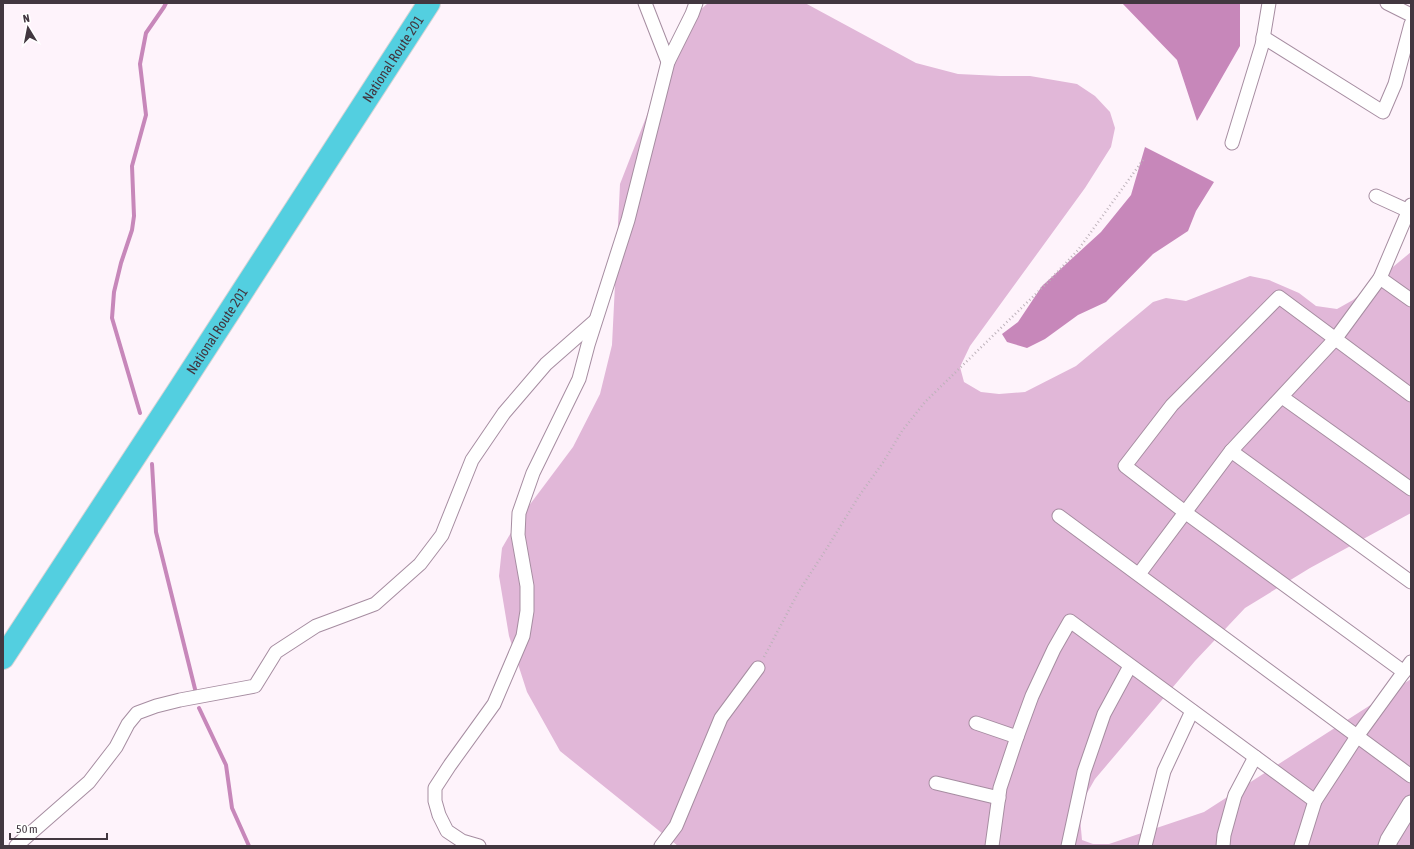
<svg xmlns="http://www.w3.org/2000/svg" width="1414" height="849" font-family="'Asap Condensed',sans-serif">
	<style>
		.green { fill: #e1b7d8 }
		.water { fill: #c787ba }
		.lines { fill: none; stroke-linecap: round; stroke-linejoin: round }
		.stream { stroke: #c787ba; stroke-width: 4 }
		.minor-casing { stroke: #a68da1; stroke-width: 15 }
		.tertiary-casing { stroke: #a68da1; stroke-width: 19 }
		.trunk-casing { stroke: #d5d3d5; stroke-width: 24 }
		.path { stroke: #bdb2ba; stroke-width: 2.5; stroke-dasharray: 1 3; stroke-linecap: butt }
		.minor { stroke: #fff; stroke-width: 13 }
		.tertiary { stroke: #fff; stroke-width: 17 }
		.trunk { stroke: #53cfe0; stroke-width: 22 }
		.labels { text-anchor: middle; stroke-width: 3.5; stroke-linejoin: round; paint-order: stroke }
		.street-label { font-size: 14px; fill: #423740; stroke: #fff }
	</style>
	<rect width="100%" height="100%" fill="#fef3fb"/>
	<polygon class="green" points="708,3 805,3 916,63 958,74 1000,76 1030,76 1077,84 1095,96 1110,112 1115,128 1111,147 1085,188 970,346 960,367 964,382 981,392 999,394 1025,392 1076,366 1153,302 1166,298 1186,301 1250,276 1269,280 1299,293 1316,306 1337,309 1353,300 1411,252 1411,513 1310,568 1245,608 1195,661 1095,779 1079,807 1082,840 1093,844 1109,844 1204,812 1411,679 1411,846 678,846 560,751 527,692 509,636 499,576 502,548 519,519 573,447 600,394 612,345 620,184 670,56 698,12"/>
	<g class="water">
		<polygon points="1122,3 1240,3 1240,46 1197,121 1177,60"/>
		<polygon points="1145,147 1214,182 1196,211 1188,231 1153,254 1106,302 1078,315 1045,339 1027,348 1007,342 1002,334 1018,322 1042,286 1101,232 1131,195"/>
	</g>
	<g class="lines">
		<g class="stream">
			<polyline points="140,413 112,318 114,292 121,263 132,230 134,216 132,166 146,115 140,64 146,33 164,7 166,3"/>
			<polyline points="152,464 156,532 195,689"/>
			<polyline points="199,708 226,765 232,808 249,846"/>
		</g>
		<g class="minor-casing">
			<g id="minor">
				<polyline points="645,3 668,62"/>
				<polyline points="1387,3 1411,15"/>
				<polyline points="1263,37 1383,112 1395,84 1411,24"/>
				<polyline points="1232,143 1262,45 1269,3"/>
				<polyline points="1376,196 1411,212"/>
				<polyline points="1380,278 1411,300"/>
				<polyline points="1282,397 1411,489"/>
				<polyline points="1231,451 1411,582"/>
				<polyline points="1059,516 1411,776"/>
				<polyline points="1139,574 1231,451 1336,338 1380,278 1411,205"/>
				<polyline points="1404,672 1186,513 1125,466 1172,405 1279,297 1411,395"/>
				<polyline points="976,723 1017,737"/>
				<polyline points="936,783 999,798"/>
				<polyline points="16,846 89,782 116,747 128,724 137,713 156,706 180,700 255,686 276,652 316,626 375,604 420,564 442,535 472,460 504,413 546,364 595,321"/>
				<polyline points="479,846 462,841 447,831 439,815 435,801 435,788 450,765 494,704 523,636 527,611 527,586 518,535 519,513 533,473 579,379 588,345 628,220 668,62 692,14 696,3"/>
				<polyline points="661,846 676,826 721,718 758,668"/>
				<polyline points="992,846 1000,788 1017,737 1032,696 1054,649 1070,621 1315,801"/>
				<polyline points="1068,846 1084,772 1104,714 1130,666"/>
				<polyline points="1145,846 1164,771 1192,711"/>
				<polyline points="1223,846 1224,835 1235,795 1255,757"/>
				<polyline points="1301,846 1315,801 1358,735 1411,662"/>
			</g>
		</g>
		<g class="tertiary-casing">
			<polyline id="tertiary" points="1387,846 1389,840 1411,804"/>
		</g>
		<g class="trunk-casing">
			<g id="trunk">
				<path id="s1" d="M3,658L178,391L429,3"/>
			</g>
		</g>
		<polyline class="path" points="764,657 799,591 827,548 859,496 884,461 902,431 925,402 1048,282 1078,250 1143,160"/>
		<use href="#minor" class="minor"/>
		<use href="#tertiary" class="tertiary"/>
		<use href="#trunk" class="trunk"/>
	</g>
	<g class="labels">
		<g class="street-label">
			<text dy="5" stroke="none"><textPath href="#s1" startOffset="715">National Route 201</textPath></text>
			<text dy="5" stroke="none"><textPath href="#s1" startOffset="391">National Route 201</textPath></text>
		</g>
	</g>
	<rect width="1414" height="849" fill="none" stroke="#423740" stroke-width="8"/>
	<g transform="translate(28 28) rotate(350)" stroke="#ffffff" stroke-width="3" paint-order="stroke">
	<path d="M0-3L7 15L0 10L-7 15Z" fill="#423740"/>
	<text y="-6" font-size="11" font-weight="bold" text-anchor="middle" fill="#423740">N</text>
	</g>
	<path d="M10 833v6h97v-6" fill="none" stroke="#423740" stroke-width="2"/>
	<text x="16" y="833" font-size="12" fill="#423740" stroke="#ffffff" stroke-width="3" paint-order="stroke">50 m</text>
</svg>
